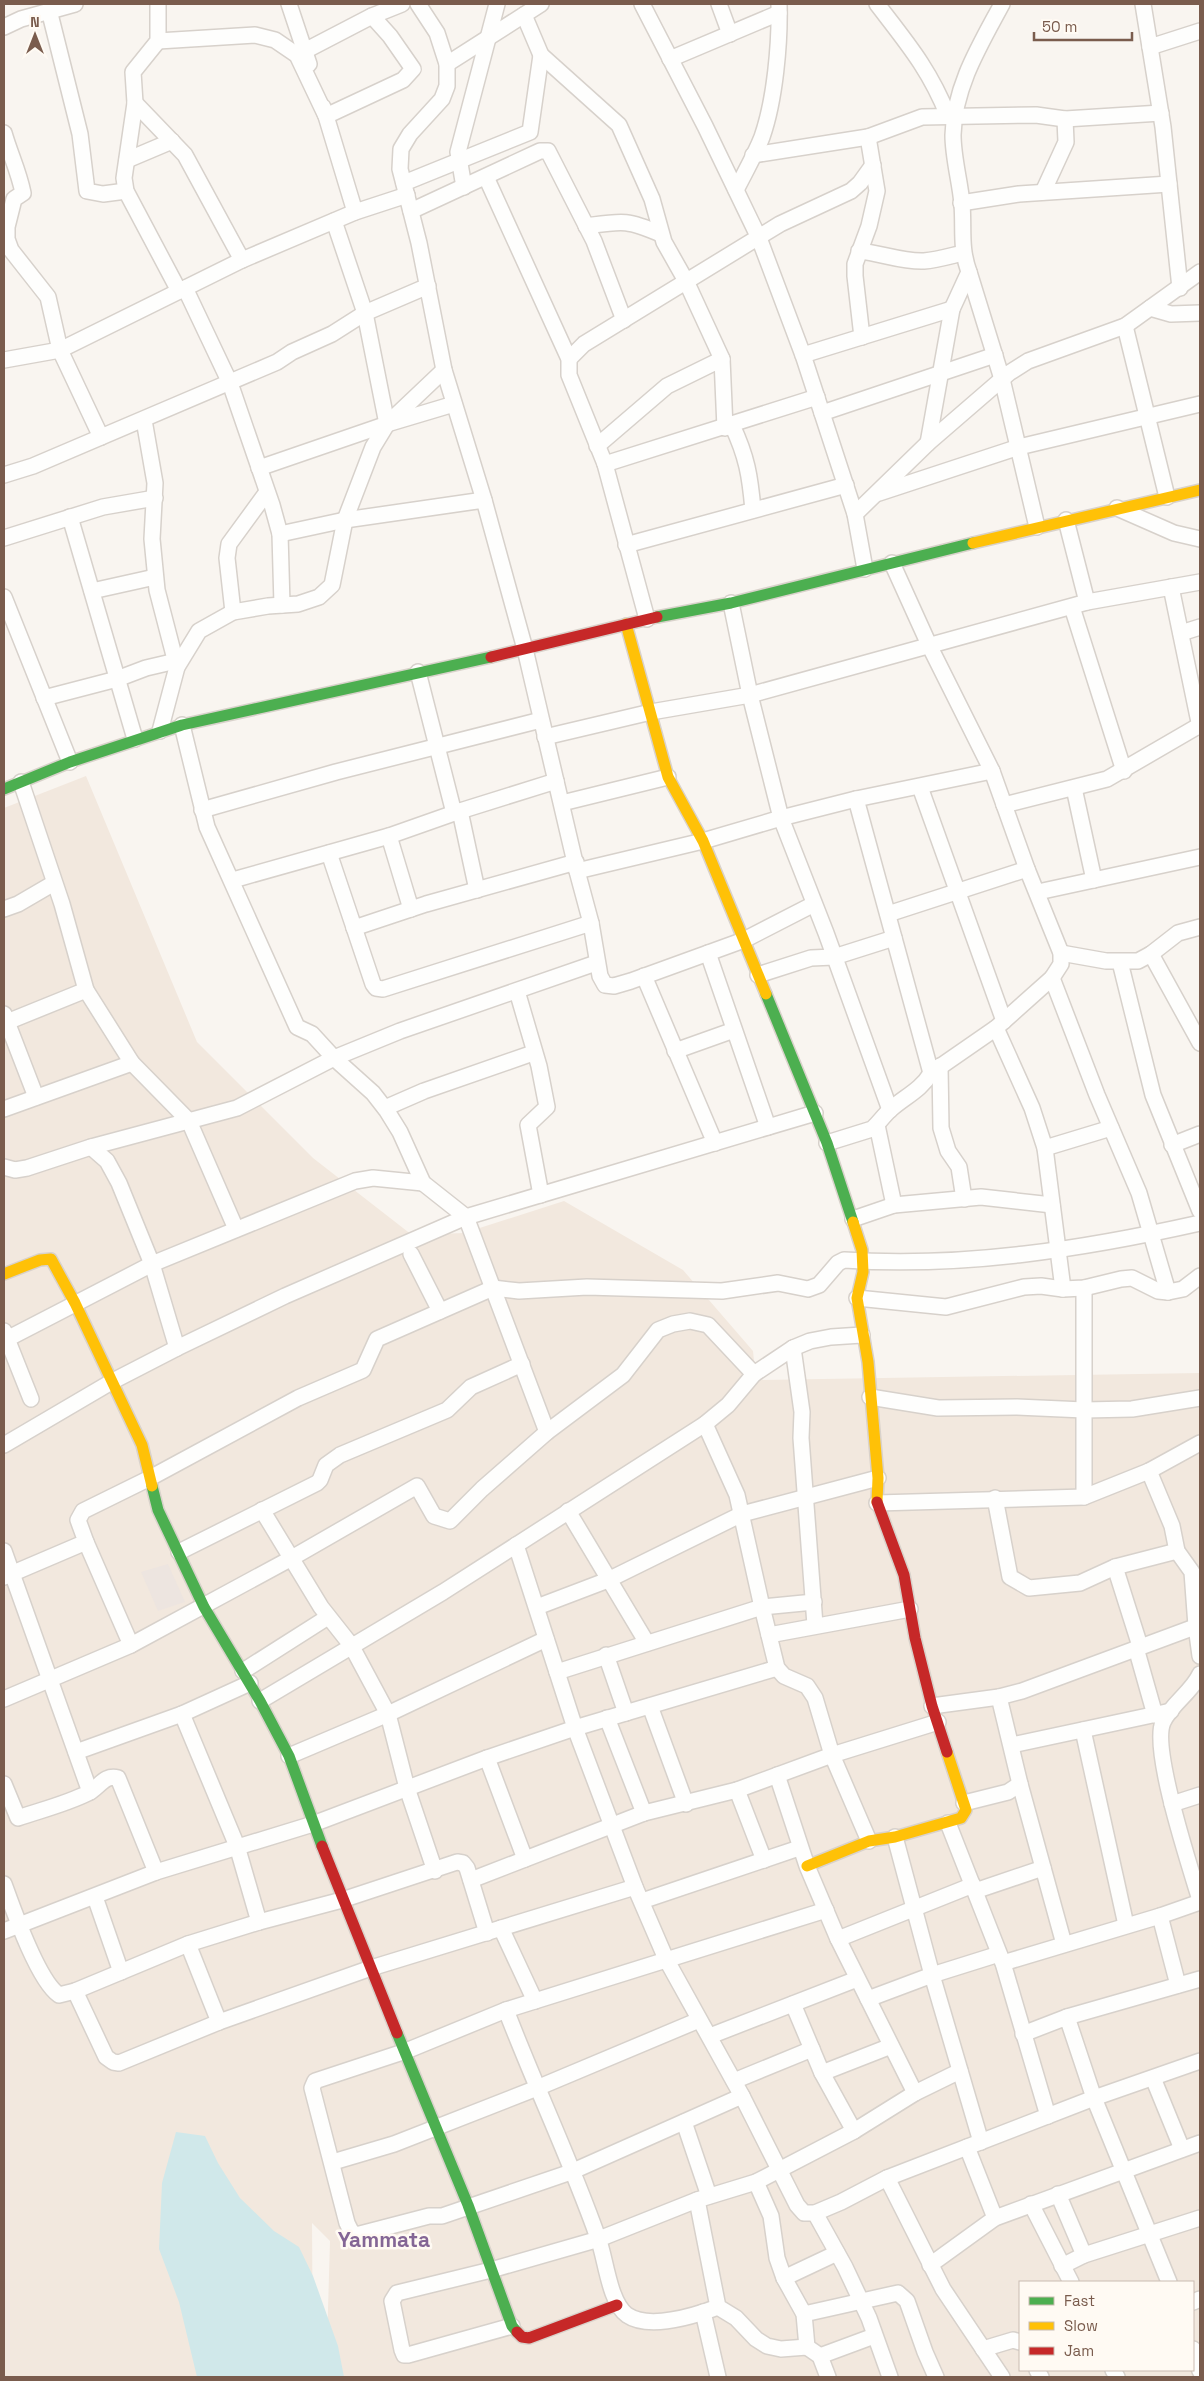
<svg xmlns="http://www.w3.org/2000/svg" width="1204" height="2381" font-family="'Space Grotesk',sans-serif">
	<style>
		.residential { fill: #f2e8de; fill-rule: evenodd }
		.industrial { fill: #ede5e0 }
		.water { fill: #d0e8ea }
		.lines { fill: none; stroke-linecap: round; stroke-linejoin: round }
		.street-casing { stroke: #d7d1cb; stroke-width: 18 }
		.fast-casing { stroke: #d9d2cb; stroke-width: 14 }
		.slow-casing { stroke: #d9d2cb; stroke-width: 14 }
		.jam-casing { stroke: #d9d2cb; stroke-width: 14 }
		.street { stroke: #fefefd; stroke-width: 15 }
		.fast { stroke: #4caf50; stroke-width: 11 }
		.slow { stroke: #ffc107; stroke-width: 11 }
		.jam { stroke: #c62828; stroke-width: 11 }
		.labels { text-anchor: middle; stroke-width: 5; stroke-linejoin: round; paint-order: stroke }
		.district-label { font-size: 21px; font-weight: bold; fill: #846695; stroke: #fffaf3 }
	</style>
	<rect width="100%" height="100%" fill="#f9f5f0"/>
	<path class="residential" d="M86,776L197,1042L313,1158L412,1235L464,1233L564,1201L683,1270L753,1351L756,1380L1200,1373V2377H326L330,2241L312,2223L313,2377H4V808ZM1020,2282H1193V2370H1020Z"/>
	<polygon class="industrial" points="168,1564 185,1602 158,1611 141,1572"/>
	<polygon class="water" points="176,2132 205,2136 218,2163 240,2198 274,2231 299,2247 313,2276 338,2346 344,2377 197,2377 179,2302 159,2249 162,2183"/>
	<g class="lines">
		<g class="street-casing">
			<g id="street">
				<polyline points="158,4 158,41 133,72 135,103 124,178 126,191 179,291"/>
				<polyline points="289,4 309,64"/>
				<polyline points="418,4 437,33 447,64 447,86 442,99 410,134 401,149 400,169 419,243 444,370 484,500 525,649 577,871 591,923 600,976 605,985 614,986 631,981 744,940 814,904"/>
				<polyline points="642,4 705,126 759,238 803,355 855,514 865,569"/>
				<polyline points="719,4 730,34"/>
				<path d="M877,4C907,43 930,70 948,116"/>
				<polyline points="1143,4 1163,127 1180,288"/>
				<polyline points="49,10 80,134 87,191 103,194 126,191"/>
				<polyline points="524,15 541,55 619,125 652,199 664,242 686,281 722,359 725,428"/>
				<polyline points="4,27 21,19 75,4"/>
				<polyline points="158,41 255,35 275,40 297,55 326,116 355,212"/>
				<polyline points="1150,47 1200,31"/>
				<polyline points="297,55 372,16 402,4"/>
				<polyline points="670,59 779,13"/>
				<polyline points="447,64 541,4"/>
				<polyline points="135,103 185,155 242,260"/>
				<polyline points="323,107 326,116 403,80 413,69 390,36 372,16"/>
				<path d="M4,133C10,154 19,172 23,193L14,199L7,227V239L11,250L48,297L60,350L101,437"/>
				<polyline points="753,155 868,137 922,117 1036,115 1065,119 1161,113"/>
				<polyline points="127,160 172,141"/>
				<polyline points="486,177 569,359 569,375 605,464 647,619"/>
				<polyline points="404,183 530,132 541,55"/>
				<polyline points="464,187 458,152 497,4"/>
				<path d="M736,190C745,172 755,155 762,137C775,100 780,43 779,4"/>
				<polyline points="1043,192 1066,142 1065,119"/>
				<polyline points="961,203 1019,194 1169,184"/>
				<polyline points="411,211 540,151 548,151 594,241 624,320"/>
				<polyline points="334,221 365,313 387,424"/>
				<path d="M586,226C622,221 626,219 661,234"/>
				<path d="M859,251C881,253 902,262 924,261C937,260 950,256 963,253"/>
				<polyline points="969,272 1002,379 1037,527"/>
				<polyline points="185,288 230,383 272,505 280,534 282,605"/>
				<polyline points="1150,308 1171,314 1200,313"/>
				<polyline points="1125,326 1167,497"/>
				<polyline points="862,337 855,276 855,264 869,226 877,191 868,137"/>
				<polyline points="803,355 952,309"/>
				<polyline points="569,359 584,344 780,224 851,191 860,183 873,165"/>
				<polyline points="4,360 60,350 242,260 355,212 407,195"/>
				<polyline points="822,413 995,355"/>
				<polyline points="144,420 155,483 152,539 157,590 177,667"/>
				<path d="M732,425C747,457 750,476 753,510"/>
				<path d="M928,443L952,309L969,272C960,247 964,230 962,204C960,181 953,158 953,135C954,87 980,45 1002,4"/>
				<polyline points="597,446 667,386 722,359"/>
				<polyline points="605,464 817,397"/>
				<polyline points="259,468 387,424 454,404"/>
				<polyline points="4,475 33,466 277,362 292,352 332,334 365,313 428,286"/>
				<polyline points="879,493 1019,447 1200,404"/>
				<polyline points="1117,508 1174,533 1200,539"/>
				<polyline points="855,514 928,443 1009,373 1028,361 1125,326 1200,272"/>
				<polyline points="70,517 135,739"/>
				<polyline points="1066,520 1087,602"/>
				<polyline points="280,534 345,520 484,500"/>
				<polyline points="4,538 103,507 155,498"/>
				<polyline points="626,545 846,485"/>
				<polyline points="1171,587 1200,727"/>
				<polyline points="92,591 155,577"/>
				<polyline points="4,597 70,762"/>
				<polyline points="731,603 750,695 781,818 826,933 890,1110"/>
				<polyline points="1072,607 1124,771"/>
				<polyline points="233,612 227,558 229,544 267,492"/>
				<polyline points="1181,633 1200,627"/>
				<polyline points="418,672 454,813"/>
				<polyline points="44,698 117,679 146,668 176,661"/>
				<polyline points="182,725 207,827 297,1027 312,1034 334,1058 373,1093 387,1111 400,1132 423,1183 466,1217 547,1432"/>
				<polyline points="160,731 177,667 199,631 233,612 268,606 298,604 319,597 332,585 345,520 373,447 387,424 444,370"/>
				<polyline points="545,737 651,712 750,695 1087,602 1200,582"/>
				<polyline points="21,782 62,904 86,990 132,1063 189,1121 236,1229"/>
				<polyline points="920,787 1004,1021"/>
				<polyline points="1074,788 1094,880"/>
				<polyline points="856,799 931,1073"/>
				<polyline points="562,803 668,777"/>
				<polyline points="1004,805 1107,779 1200,725"/>
				<polyline points="202,810 336,772 541,720"/>
				<polyline points="460,811 477,890"/>
				<polyline points="389,836 411,909"/>
				<polyline points="329,853 373,984 376,988 383,989 591,923"/>
				<polyline points="577,871 703,841 781,818 856,799 992,771"/>
				<polyline points="233,880 389,836 460,811 556,781"/>
				<polyline points="1038,892 1200,857"/>
				<polyline points="4,909 18,904 54,883"/>
				<polyline points="888,914 1027,869"/>
				<polyline points="354,928 426,904 576,862"/>
				<polyline points="708,953 768,1127"/>
				<polyline points="1061,953 1106,961 1138,961 1151,954 1178,933 1200,927"/>
				<polyline points="1151,954 1200,1043"/>
				<polyline points="1120,962 1153,1095 1200,1211"/>
				<polyline points="758,975 811,958 834,957 894,938"/>
				<polyline points="644,976 715,1143"/>
				<polyline points="1052,978 1097,1095 1139,1193 1168,1292"/>
				<polyline points="517,991 539,1066 547,1107 528,1125 541,1195"/>
				<polyline points="4,1014 36,1097"/>
				<polyline points="7,1022 86,990"/>
				<polyline points="996,1028 1032,1108 1045,1148 1063,1289"/>
				<polyline points="675,1051 734,1030"/>
				<polyline points="940,1066 941,1128 948,1151 959,1167 964,1199"/>
				<polyline points="385,1108 424,1091 533,1053"/>
				<polyline points="4,1109 132,1063"/>
				<polyline points="877,1125 894,1205"/>
				<path d="M827,1143L872,1129C879,1123 884,1115 891,1109C906,1096 921,1090 931,1073L996,1028L1052,978L1061,964V953L1027,869L992,771L930,647L892,563"/>
				<polyline points="1172,1145 1200,1134"/>
				<polyline points="91,1147 107,1161 119,1183 152,1264 177,1348"/>
				<polyline points="1045,1148 1111,1128"/>
				<polyline points="4,1167 15,1170 27,1168 91,1147 237,1108 334,1058 400,1031 596,963"/>
				<polyline points="853,1219 894,1205 981,1197 1052,1205"/>
				<polyline points="411,1254 440,1311"/>
				<polyline points="1084,1288 1084,1497"/>
				<polyline points="857,1298 946,1307 1024,1287 1041,1286 1063,1289 1084,1288 1121,1279 1132,1278 1158,1291 1168,1292 1183,1289 1200,1276"/>
				<polyline points="4,1331 31,1399"/>
				<polyline points="7,1339 152,1264 355,1181 373,1178 423,1183"/>
				<polyline points="793,1348 802,1412 801,1438 815,1625"/>
				<polyline points="870,1397 938,1408 1017,1407 1084,1410 1132,1409 1200,1398"/>
				<polyline points="705,1424 737,1495 762,1607 777,1668 784,1676 807,1686 815,1698 832,1755 869,1841"/>
				<polyline points="4,1445 113,1381 177,1348 285,1296 466,1217 815,1113"/>
				<polyline points="1149,1471 1172,1526 1177,1551 1192,1572 1196,1626 1200,1656"/>
				<polyline points="995,1498 1010,1577 1029,1588 1080,1583 1115,1567 1177,1551"/>
				<polyline points="877,1503 1084,1497 1149,1471 1200,1443"/>
				<polyline points="262,1510 321,1607 351,1645 388,1714 407,1788 435,1871"/>
				<polyline points="568,1511 647,1643"/>
				<polyline points="86,1542 131,1645"/>
				<polyline points="516,1545 575,1728 635,1887 666,1959 742,2096 797,2205 804,2213 815,2213 841,2202 887,2178 1094,2098 1200,2061"/>
				<polyline points="4,1551 90,1792"/>
				<polyline points="179,1552 317,1483 320,1480 326,1465 340,1455 447,1410 471,1387 522,1364"/>
				<polyline points="1115,1567 1140,1646"/>
				<path d="M4,1577L86,1542L78,1520L83,1511L150,1478L298,1398L363,1370L377,1339L493,1288L519,1291L587,1287L722,1291L778,1283L808,1289L819,1285L838,1263L844,1260C963,1268 1084,1249 1200,1223"/>
				<polyline points="537,1607 608,1580 742,1514 878,1478"/>
				<polyline points="769,1635 910,1609"/>
				<polyline points="1136,1648 1155,1715"/>
				<polyline points="606,1655 626,1713"/>
				<polyline points="243,1671 328,1617"/>
				<polyline points="557,1672 762,1607 814,1602"/>
				<path d="M1200,1674C1192,1692 1172,1703 1163,1722C1151,1749 1190,1867 1200,1900"/>
				<polyline points="999,1697 1020,1784 1064,1944"/>
				<polyline points="4,1699 131,1645 290,1559 417,1486 434,1516 450,1521 482,1489 547,1432 623,1375 658,1330 673,1324 690,1321 708,1325 754,1374"/>
				<polyline points="260,1701 443,1592 705,1424 728,1405 754,1374 793,1348 810,1341 831,1337 862,1335"/>
				<polyline points="650,1706 686,1804"/>
				<polyline points="932,1706 999,1697 1022,1691 1200,1625"/>
				<polyline points="182,1714 237,1846 259,1922"/>
				<polyline points="607,1718 644,1813"/>
				<polyline points="1083,1730 1126,1925"/>
				<polyline points="1012,1745 1171,1711"/>
				<polyline points="76,1752 182,1714 250,1683"/>
				<polyline points="289,1756 388,1714 546,1639"/>
				<polyline points="487,1758 525,1859"/>
				<polyline points="777,1775 807,1866 838,1939 915,2093"/>
				<path d="M4,1784L18,1818C41,1810 66,1804 88,1793C99,1788 104,1774 118,1778L156,1872"/>
				<polyline points="737,1790 764,1860"/>
				<polyline points="964,1803 1008,1792 1020,1784"/>
				<polyline points="1172,1804 1200,1795"/>
				<polyline points="948,1823 1003,1963 1048,2116"/>
				<polyline points="895,1837 932,1975 981,2142"/>
				<polyline points="471,1880 644,1813 737,1790 832,1755 938,1722"/>
				<path d="M4,1884C13,1909 38,1981 59,1995L75,1991L188,1944L259,1922L342,1900L457,1862L463,1863L467,1868L487,1933"/>
				<polyline points="975,1891 1043,1868"/>
				<polyline points="95,1897 121,1972"/>
				<polyline points="642,1901 799,1848"/>
				<polyline points="1160,1916 1178,1985"/>
				<polyline points="501,1928 535,2001"/>
				<polyline points="4,1931 156,1872 313,1824 487,1758 575,1728 777,1668"/>
				<polyline points="838,1939 973,1885"/>
				<polyline points="188,1944 219,2022"/>
				<polyline points="1003,1963 1160,1916 1200,1902"/>
				<polyline points="75,1991 106,2057 113,2062 119,2063 219,2022 371,1968 635,1887"/>
				<polyline points="868,1999 932,1975 999,1954"/>
				<polyline points="793,2004 822,2073 854,2131"/>
				<path d="M506,2010C535,2086 571,2161 598,2238C606,2259 609,2302 627,2315C649,2330 694,2316 718,2307"/>
				<polyline points="1067,2017 1200,1979"/>
				<polyline points="1023,2034 1067,2017 1094,2098 1169,2282"/>
				<polyline points="710,2036 857,1979"/>
				<polyline points="822,2073 891,2046"/>
				<polyline points="1153,2078 1182,2149"/>
				<polyline points="734,2081 812,2049"/>
				<polyline points="742,2096 571,2172 442,2216 429,2216 356,2235 351,2231 347,2223 312,2088 315,2081 406,2051 506,2010 826,1910"/>
				<polyline points="684,2122 709,2196"/>
				<polyline points="967,2147 995,2218"/>
				<polyline points="333,2162 394,2144 537,2088 699,2020"/>
				<polyline points="887,2178 943,2289 1002,2377"/>
				<polyline points="756,2182 771,2216 777,2258 784,2278 804,2314 807,2347 820,2356 828,2377"/>
				<polyline points="1058,2194 1084,2255"/>
				<polyline points="697,2200 718,2307 736,2318 756,2339 767,2346 781,2349 807,2347"/>
				<polyline points="1031,2204 1071,2282"/>
				<polyline points="815,2213 845,2267 869,2318 890,2377"/>
				<polyline points="930,2265 995,2218 1200,2143"/>
				<polyline points="1062,2266 1084,2255 1200,2218"/>
				<polyline points="784,2278 837,2253"/>
				<polyline points="1193,2302 1200,2299"/>
				<polyline points="703,2312 718,2377"/>
				<polyline points="804,2314 898,2293 907,2301 925,2352 936,2377"/>
				<polyline points="512,2326 408,2355 404,2355 402,2350 392,2301 397,2293 491,2270 599,2239 697,2200 756,2182 854,2131 915,2093 960,2071"/>
				<polyline points="983,2349 1013,2340 1020,2342"/>
				<polyline points="1193,2349 1200,2371"/>
				<polyline points="820,2356 874,2336"/>
				<polyline points="1037,2370 1041,2377"/>
				<polyline points="1113,2370 1117,2377"/>
			</g>
		</g>
		<g class="fast-casing">
			<g id="fast">
				<polyline points="657,617 731,603 973,543"/>
				<polyline points="4,789 70,762 182,725 491,657"/>
				<polyline points="766,994 827,1143 853,1222"/>
				<polyline points="152,1486 158,1510 204,1607 260,1701 289,1756 322,1846"/>
				<polyline points="397,2033 468,2205 512,2326 517,2332"/>
			</g>
		</g>
		<g class="slow-casing">
			<g id="slow">
				<polyline points="973,543 1200,490"/>
				<polyline points="626,624 668,777 703,841 766,994"/>
				<polyline points="853,1222 862,1250 863,1272 857,1298 868,1362 878,1478 877,1502"/>
				<polyline points="4,1274 40,1260 51,1259 75,1303 142,1445 152,1486"/>
				<polyline points="807,1866 869,1841 895,1837 961,1818 966,1810 947,1752"/>
			</g>
		</g>
		<g class="jam-casing">
			<g id="jam">
				<polyline points="491,657 657,617"/>
				<polyline points="877,1502 904,1575 915,1638 932,1706 947,1752"/>
				<polyline points="322,1846 397,2033"/>
				<polyline points="517,2332 522,2337 529,2338 617,2305"/>
			</g>
		</g>
		<use href="#street" class="street"/>
		<use href="#fast" class="fast"/>
		<use href="#slow" class="slow"/>
		<use href="#jam" class="jam"/>
	</g>
	<g class="labels">
		<g class="district-label">
			<text x="384" y="2247">Yammata</text>
		</g>
	</g>
	<rect width="1204" height="2381" fill="none" stroke="#7a5c4d" stroke-width="10"/>
	<rect x="1019" y="2281" width="175" height="90" fill="#fffaf3" stroke="#cabbb1"/>
	<rect x="1029" y="2297" width="25" height="8" fill="#4caf50" stroke="#cabbb1"/>
	<text x="1064" y="2306" font-size="15" fill="#7a5c4d">Fast</text>
	<rect x="1029" y="2322" width="25" height="8" fill="#ffc107" stroke="#cabbb1"/>
	<text x="1064" y="2331" font-size="15" fill="#7a5c4d">Slow</text>
	<rect x="1029" y="2347" width="25" height="8" fill="#c62828" stroke="#cabbb1"/>
	<text x="1064" y="2356" font-size="15" fill="#7a5c4d">Jam</text>
	<g transform="translate(35 35)" stroke="#fffaf3" stroke-width="4" paint-order="stroke">
	<path d="M0-4L9 19L0 12L-9 19Z" fill="#7a5c4d"/>
	<text y="-8" font-size="14" font-weight="bold" text-anchor="middle" fill="#7a5c4d">N</text>
	</g>
	<path d="M1034 32v8h98v-8" fill="none" stroke="#7a5c4d" stroke-width="2.5"/>
	<text x="1042" y="32" font-size="15" fill="#7a5c4d" stroke="#fffaf3" stroke-width="4" paint-order="stroke">50 m</text>
</svg>
